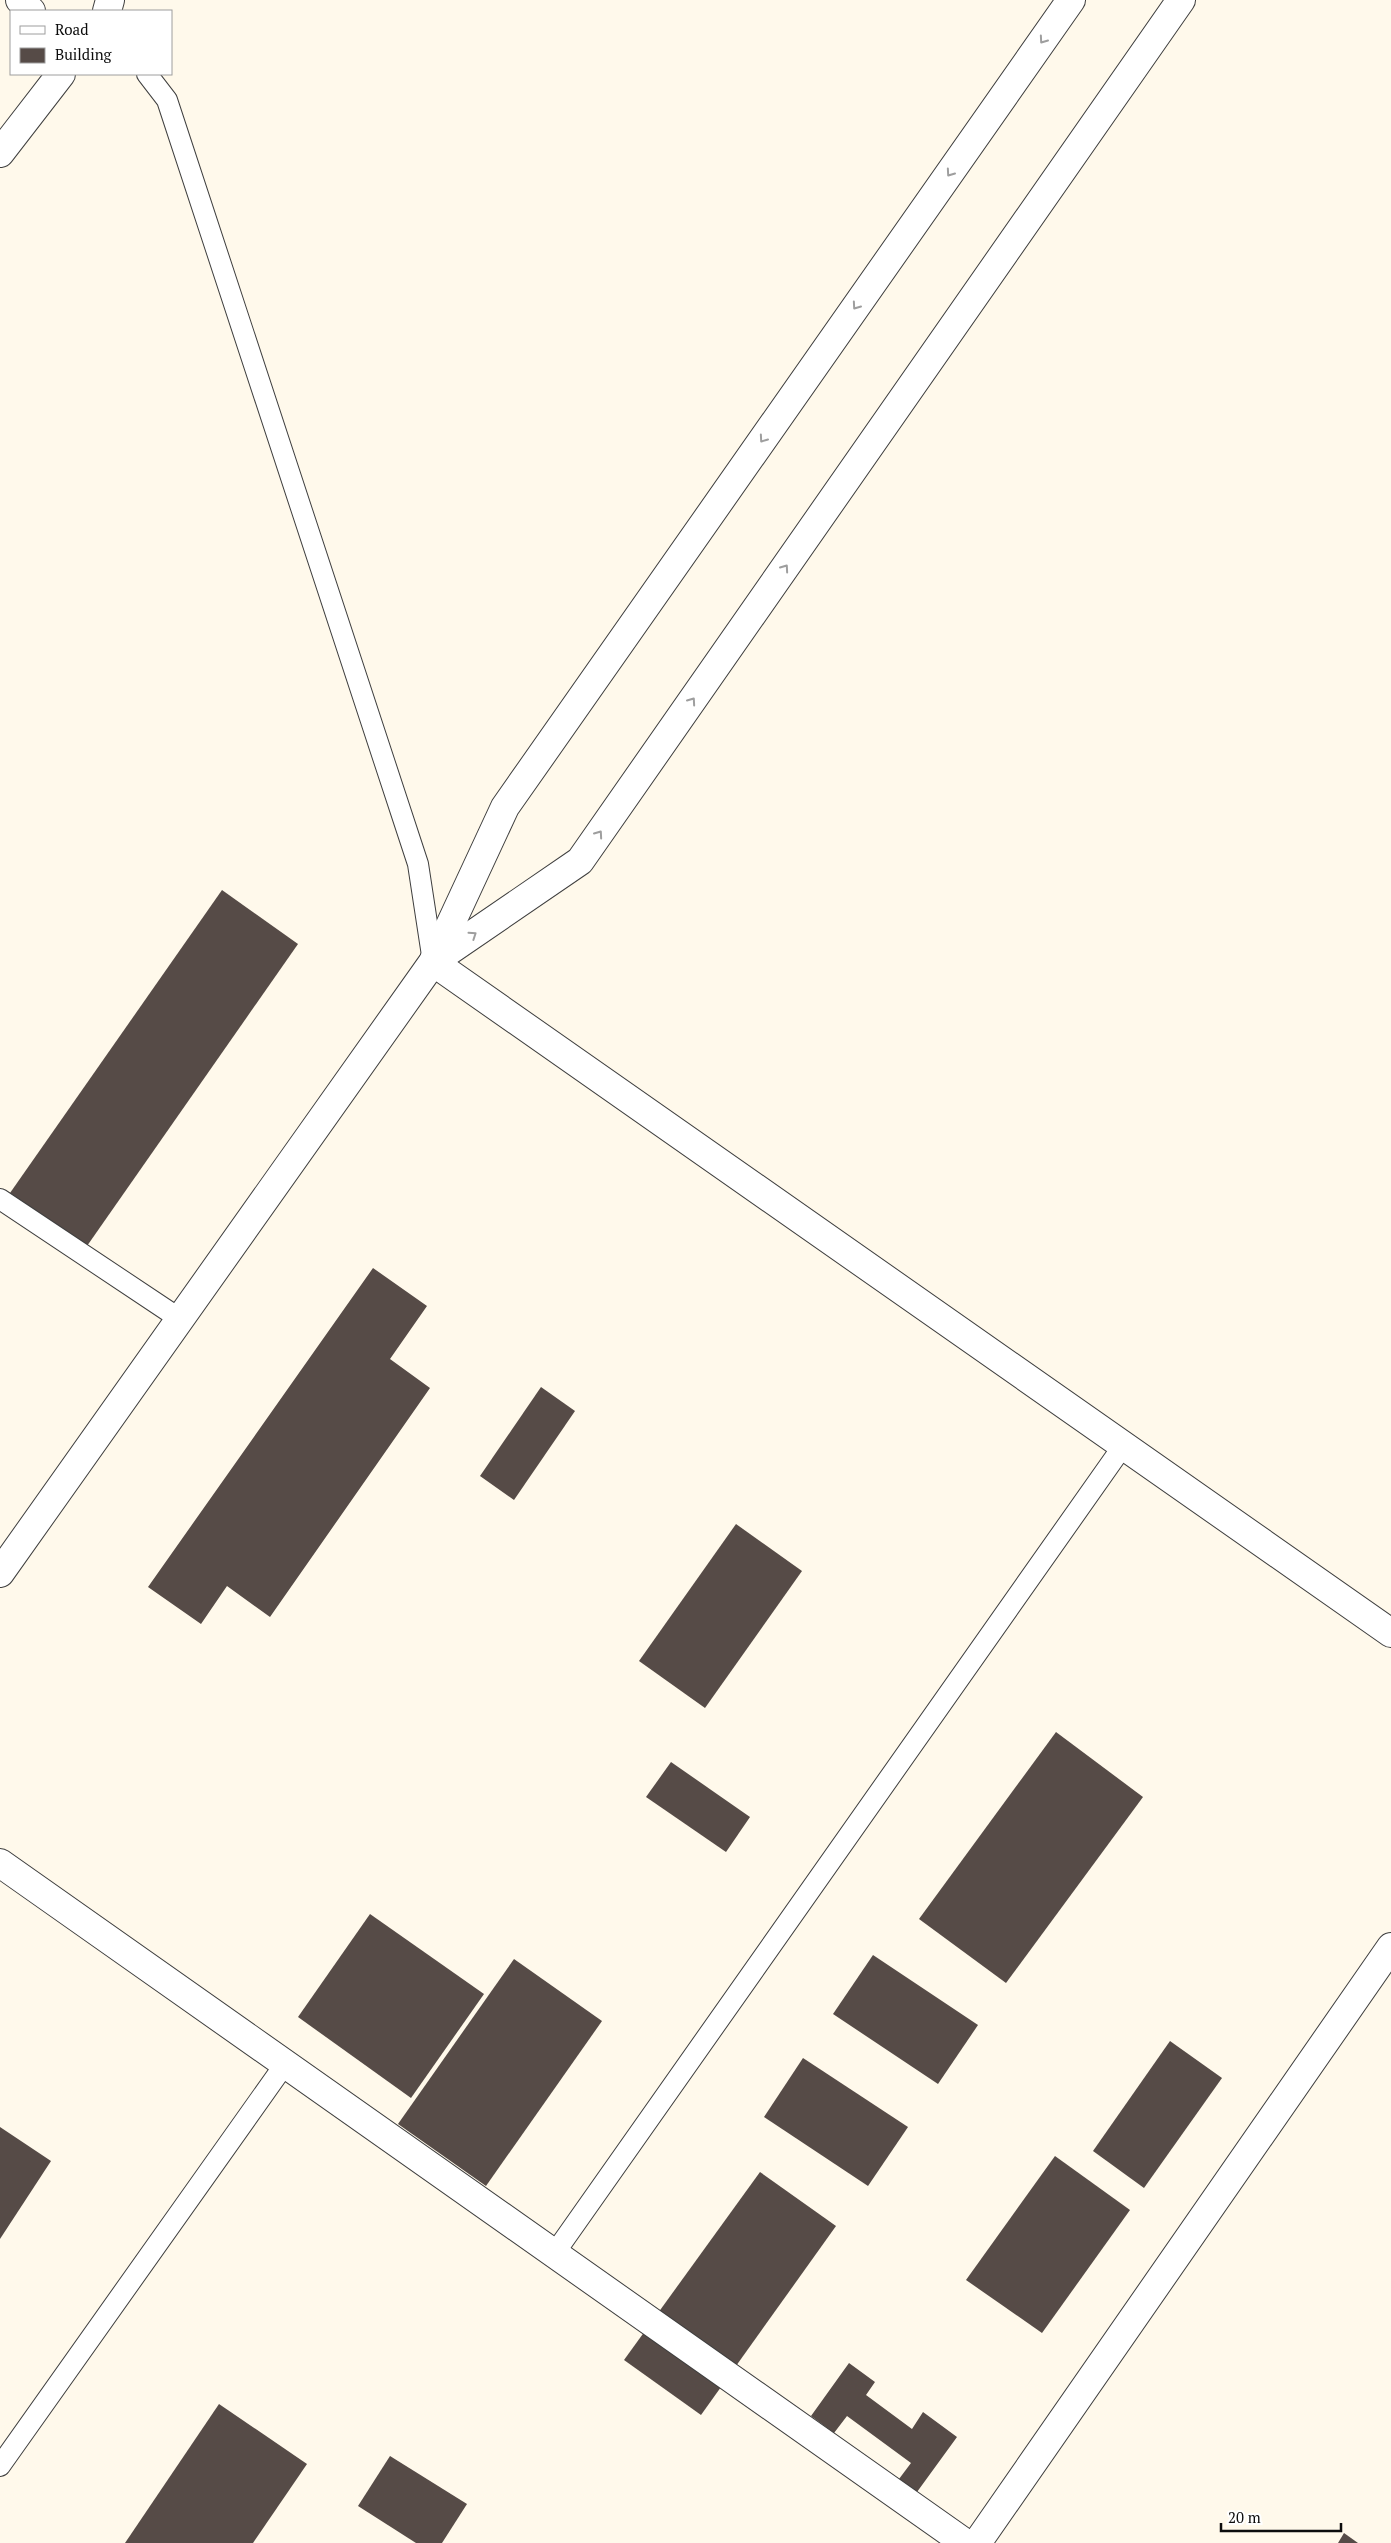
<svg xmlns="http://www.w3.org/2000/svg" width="1391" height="2543" font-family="'PT Serif',serif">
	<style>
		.building { fill: #564b47 }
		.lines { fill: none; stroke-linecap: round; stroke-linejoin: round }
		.lane-casing { stroke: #3f3f3f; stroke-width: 22 }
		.street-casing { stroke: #3f3f3f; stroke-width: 30 }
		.lane { stroke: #fff; stroke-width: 20 }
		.street { stroke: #fff; stroke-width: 28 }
		.oneway { stroke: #9e9e9e }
	</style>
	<rect width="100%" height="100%" fill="#fff9eb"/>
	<g class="building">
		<polygon points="222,890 298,944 87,1246 10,1193"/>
		<polygon points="373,1268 427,1306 390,1359 430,1388 270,1617 227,1586 201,1624 148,1587"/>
		<polygon points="541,1387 575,1411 514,1500 480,1476"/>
		<polygon points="736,1524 802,1571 705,1708 639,1661"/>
		<polygon points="1056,1732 1143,1797 1006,1983 919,1919"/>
		<polygon points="671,1762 750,1817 726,1852 646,1797"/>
		<polygon points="370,1914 484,1994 411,2098 298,2017"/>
		<polygon points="873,1955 978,2025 938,2084 833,2014"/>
		<polygon points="514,1959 602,2021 486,2186 398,2124"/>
		<polygon points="1170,2041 1222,2078 1144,2188 1093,2151"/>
		<polygon points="803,2058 908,2127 868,2186 764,2117"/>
		<polygon points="0,2127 51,2161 0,2239"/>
		<polygon points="1055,2156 1130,2210 1042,2333 966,2280"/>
		<polygon points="760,2172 836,2226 701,2415 624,2360"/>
		<polygon points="849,2363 875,2382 866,2395 912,2429 923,2412 957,2437 917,2492 899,2479 911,2463 847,2416 834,2433 811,2416"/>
		<polygon points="219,2404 307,2464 253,2543 125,2543"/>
		<polygon points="390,2456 467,2504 442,2543 416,2543 358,2506"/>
		<polygon points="1344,2533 1358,2543 1338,2543"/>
	</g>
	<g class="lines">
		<g class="lane-casing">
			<g id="lane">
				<polyline points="147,74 167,100 418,864 433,962"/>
				<polyline points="0,1199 180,1319"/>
				<polyline points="554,2254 1123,1446"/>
				<polyline points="0,2466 285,2064"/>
			</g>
		</g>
		<g class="street-casing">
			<g id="street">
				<polyline points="20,0 31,11"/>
				<polyline points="107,11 110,0"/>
				<polyline points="0,153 61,74"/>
				<polyline points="434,961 580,861 1181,0"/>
				<polyline points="433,962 1391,1633"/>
				<polyline points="0,1573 433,962 505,807 1071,0"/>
				<polyline points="0,1863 965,2543"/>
				<polyline points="977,2543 1391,1947"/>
			</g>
		</g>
		<use href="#lane" class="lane"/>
		<use href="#street" class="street"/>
	</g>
	<defs><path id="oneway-chevron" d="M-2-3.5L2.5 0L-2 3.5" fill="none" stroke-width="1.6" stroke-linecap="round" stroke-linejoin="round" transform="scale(1.25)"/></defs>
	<g class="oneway">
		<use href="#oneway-chevron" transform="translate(1043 40) rotate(125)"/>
		<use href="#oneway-chevron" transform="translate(950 173) rotate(125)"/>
		<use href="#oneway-chevron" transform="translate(856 306) rotate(125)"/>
		<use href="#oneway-chevron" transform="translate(763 439) rotate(125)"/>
		<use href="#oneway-chevron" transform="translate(785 568) rotate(-55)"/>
		<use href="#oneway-chevron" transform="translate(692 701) rotate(-55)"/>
		<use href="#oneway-chevron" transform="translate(599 834) rotate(-55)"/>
		<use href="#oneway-chevron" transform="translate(473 935) rotate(-34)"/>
	</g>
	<rect x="10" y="10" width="162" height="65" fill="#ffffff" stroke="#9e9e9e"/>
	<rect x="20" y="26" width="25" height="8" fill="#ffffff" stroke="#9e9e9e"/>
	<text x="55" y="35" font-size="15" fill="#0c0c0c">Road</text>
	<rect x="20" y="48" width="25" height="15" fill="#564b47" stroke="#9e9e9e"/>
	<text x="55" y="60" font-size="15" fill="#0c0c0c">Building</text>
	<path d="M1221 2523v8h120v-8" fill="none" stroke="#0c0c0c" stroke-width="2.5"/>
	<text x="1228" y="2523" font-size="15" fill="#0c0c0c" stroke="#ffffff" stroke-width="4" paint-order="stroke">20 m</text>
</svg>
